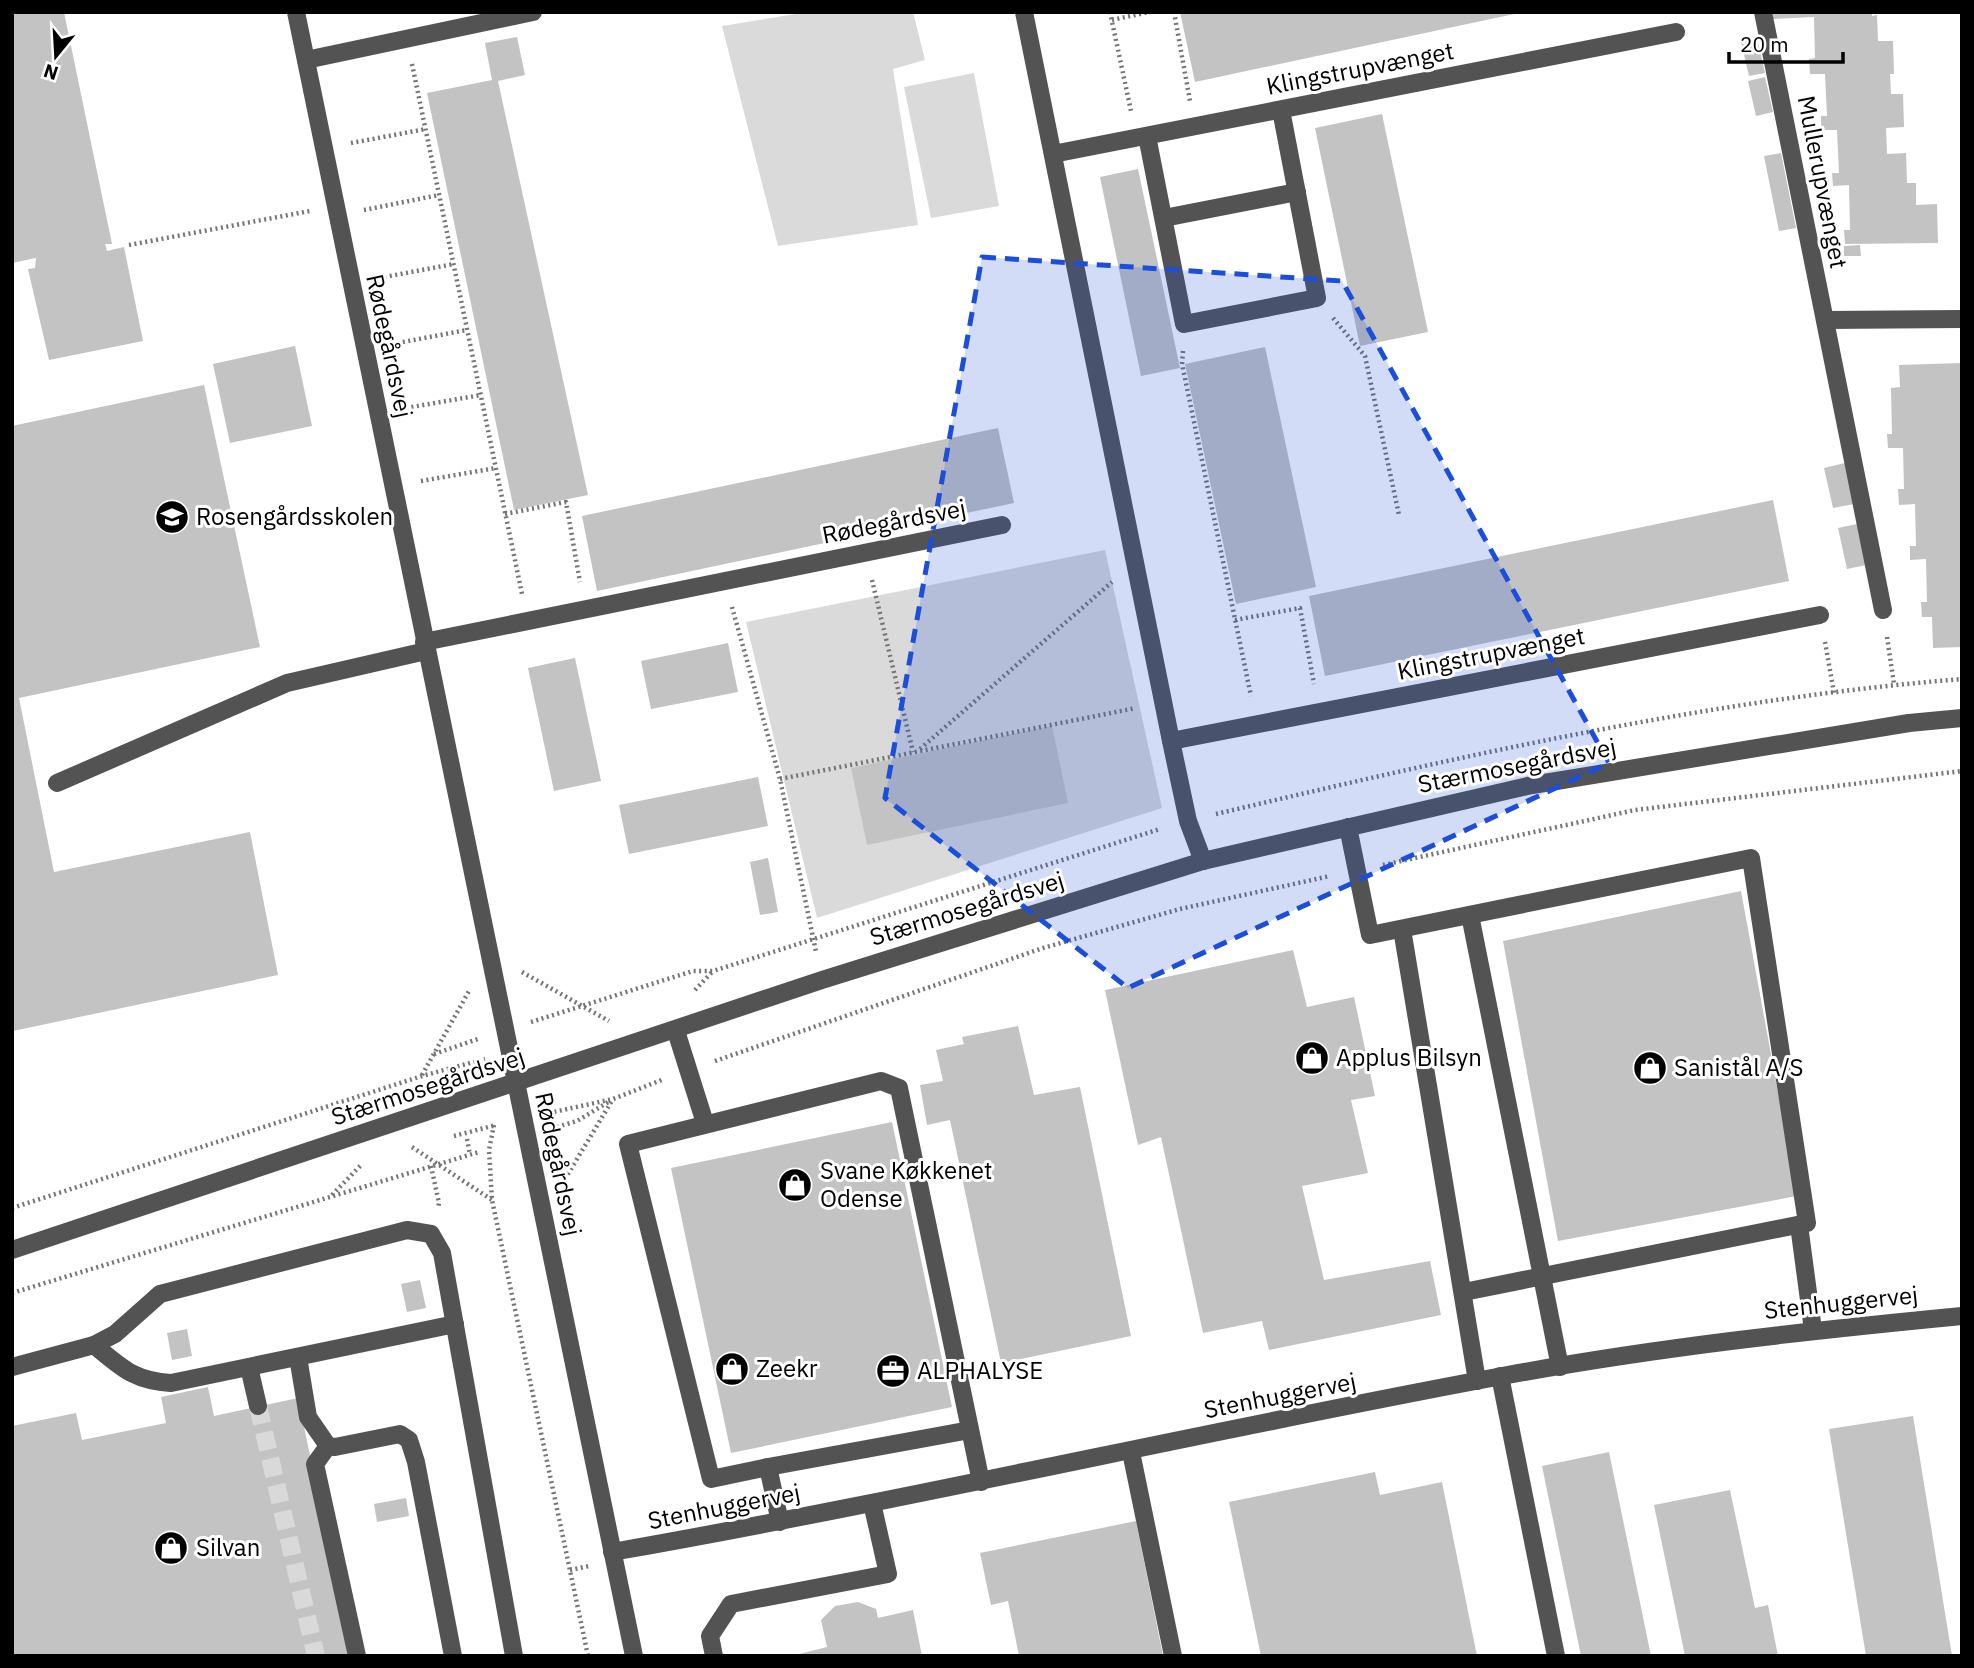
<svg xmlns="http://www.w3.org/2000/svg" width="1974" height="1668" font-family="'IBM Plex Sans',sans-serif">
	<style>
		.green { fill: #dadada }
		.building { fill: #c3c3c3 }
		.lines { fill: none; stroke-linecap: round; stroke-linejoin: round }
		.minor-tunnel { stroke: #d9d9d9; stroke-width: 18; stroke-dasharray: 18 9; stroke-linecap: butt }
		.path { stroke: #757575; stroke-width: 4.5; stroke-dasharray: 2 3.5; stroke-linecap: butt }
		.minor { stroke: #535353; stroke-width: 18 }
		.marked { fill: #1d4ed8; fill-opacity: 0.2; stroke: #1d4ed8; stroke-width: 5; stroke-dasharray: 14 9; stroke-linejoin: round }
		.labels { text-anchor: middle; stroke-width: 6; stroke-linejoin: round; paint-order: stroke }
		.street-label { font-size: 24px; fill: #000; stroke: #fff }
		.poi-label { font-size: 24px; fill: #000; stroke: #fff; text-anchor: start }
	</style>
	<rect width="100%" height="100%" fill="#fff"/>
	<g class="green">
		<polygon points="808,12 913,12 925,60 893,69 918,225 778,246 722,26"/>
		<polygon points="974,73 999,206 931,218 904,87"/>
		<polygon points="1105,550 1162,808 817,918 746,622"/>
	</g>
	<g class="building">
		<polygon points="12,12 64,12 112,244 105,244 107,251 124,247 143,341 49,360 28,269 35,268 36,258 12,263"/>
		<polygon points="1180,12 1519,12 1519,13 1195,82"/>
		<polygon points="1773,12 1872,12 1872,16 1877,15 1878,41 1893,41 1894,74 1890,74 1891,94 1903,94 1904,127 1886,128 1887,154 1906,153 1907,183 1916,183 1916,205 1937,204 1938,243 1845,244 1844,230 1850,230 1849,185 1833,186 1832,173 1839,173 1837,130 1821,130 1821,116 1827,116 1825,74 1810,74 1809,59 1815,58 1814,17 1773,19"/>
		<polygon points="517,37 525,75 498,81 588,495 514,510 427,93 492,80 485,43"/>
		<polygon points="1757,38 1765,73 1749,76 1741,42"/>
		<polygon points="1765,77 1773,112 1756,116 1748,81"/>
		<polygon points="1382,114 1428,332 1360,346 1315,128"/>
		<polygon points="1781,153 1796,228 1779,231 1764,156"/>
		<polygon points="1138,169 1180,368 1141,376 1100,177"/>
		<polygon points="1860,245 1861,256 1844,256 1844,246"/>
		<polygon points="295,346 312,426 230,443 213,364"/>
		<polygon points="1265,347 1316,587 1236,604 1185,364"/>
		<polygon points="1961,363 1962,647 1933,648 1932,617 1922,617 1921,602 1927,602 1926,559 1910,560 1910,546 1916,546 1915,504 1899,505 1898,489 1904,489 1903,448 1888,448 1887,434 1892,434 1891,388 1900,387 1899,365"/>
		<polygon points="204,385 260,647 19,698 54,872 250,832 278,975 13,1031 12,426"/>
		<polygon points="998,428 1014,503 597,591 582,516"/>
		<polygon points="1845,463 1854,504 1833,508 1824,468"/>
		<polygon points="1773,500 1789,581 1325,676 1309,596"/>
		<polygon points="1857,524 1866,565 1847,569 1838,528"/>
		<polygon points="728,643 738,692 651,709 641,661"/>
		<polygon points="575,658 601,781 554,791 528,668"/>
		<polygon points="1052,726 1068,803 867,845 851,768"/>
		<polygon points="758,777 768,826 629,854 619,805"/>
		<polygon points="768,858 778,912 760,915 750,862"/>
		<polygon points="1741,891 1797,1196 1558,1241 1503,941"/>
		<polygon points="1293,950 1307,1007 1354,997 1375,1096 1351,1100 1368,1173 1302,1186 1324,1280 1430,1261 1441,1315 1269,1350 1262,1321 1203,1333 1161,1137 1138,1145 1105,990"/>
		<polygon points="1018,1026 1034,1095 1080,1087 1131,1336 1001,1363 950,1120 927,1125 920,1085 943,1081 936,1050 964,1044 962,1037"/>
		<polygon points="892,1122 952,1407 731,1453 671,1168"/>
		<polygon points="420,1280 426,1308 407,1312 401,1284"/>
		<polygon points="187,1329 192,1356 172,1360 167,1333"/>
		<polygon points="208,1387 214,1416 298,1398 352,1656 12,1656 12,1426 76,1413 82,1440 166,1423 161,1397"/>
		<polygon points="1913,1416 1952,1656 1866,1656 1829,1429"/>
		<polygon points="1609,1452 1651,1656 1581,1656 1542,1466"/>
		<polygon points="1375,1472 1380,1495 1442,1482 1477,1656 1261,1656 1229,1502"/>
		<polygon points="1730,1490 1755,1608 1768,1605 1778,1656 1685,1656 1654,1505"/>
		<polygon points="406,1498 409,1516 377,1522 374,1504"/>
		<polygon points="1136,1521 1163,1656 1019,1656 1008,1601 991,1605 980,1553"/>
		<polygon points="858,1602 876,1609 878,1618 913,1610 922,1656 791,1656 827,1647 821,1620 835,1606"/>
	</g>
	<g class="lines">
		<polyline class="minor-tunnel" points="258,1406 316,1656"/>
		<g class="path">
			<polyline points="1110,12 1131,111"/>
			<polyline points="1174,12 1190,101"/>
			<polyline points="1112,20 1149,12"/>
			<polyline points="412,64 522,594"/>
			<polyline points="351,143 426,129"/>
			<polyline points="364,210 439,195"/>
			<polyline points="129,245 310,211"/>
			<polyline points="379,278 454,264"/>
			<polyline points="1333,318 1365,356 1399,515"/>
			<polyline points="392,344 467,330"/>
			<polyline points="1183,351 1182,364 1251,696"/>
			<polyline points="406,408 481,395"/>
			<polyline points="421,481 496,468"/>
			<polyline points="505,514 566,502 580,582"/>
			<polyline points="872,580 913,752"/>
			<polyline points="732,607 780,779 816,952"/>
			<polyline points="1235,620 1300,608 1314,684"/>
			<polyline points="1887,637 1894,684"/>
			<polyline points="1825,642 1834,693"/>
			<polyline points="920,749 1112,582"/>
			<polyline points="780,779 1136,708"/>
			<path d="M1216,814C1462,756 1710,699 1962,679"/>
			<polyline points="1383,865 1635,810 1962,771"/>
			<polyline points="522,972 609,1021"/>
			<polyline points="695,990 713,971"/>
			<polyline points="531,1022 693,971 713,971 1160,829"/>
			<polyline points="434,1054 478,1039"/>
			<polyline points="715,1061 1043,948 1180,909 1330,876"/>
			<polyline points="422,1075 469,991"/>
			<polyline points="549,1113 613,1099 664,1079"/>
			<polyline points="494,1125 489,1150 492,1200 588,1656"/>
			<polyline points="557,1127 577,1121 610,1101"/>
			<polyline points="454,1136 496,1125"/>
			<polyline points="467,1139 470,1155"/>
			<polyline points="412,1147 492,1200"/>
			<polyline points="431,1166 439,1203 438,1209"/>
			<polyline points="565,1179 613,1099"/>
			<polyline points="332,1195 362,1164"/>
			<polyline points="12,1208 422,1076 485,1059"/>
			<polyline points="12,1293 479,1152"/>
			<polyline points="570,1570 589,1566"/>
		</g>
		<g class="minor">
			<polyline points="296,12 634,1656"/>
			<polyline points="1024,12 1171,741 1188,821 1203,861"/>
			<polyline points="1763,12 1883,610"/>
			<polyline points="306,60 533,12"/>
			<polyline points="1147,136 1184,324 1317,298 1281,110"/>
			<polyline points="1053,154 1676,32"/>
			<polyline points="1164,218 1297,192"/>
			<polyline points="1825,320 1962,319"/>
			<polyline points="424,642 1002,525"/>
			<polyline points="1171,741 1820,615"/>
			<polyline points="57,783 287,683 426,651"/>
			<polyline points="1348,827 1370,935 1751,858 1807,1223 1464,1292"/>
			<polyline points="1470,915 1560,1367"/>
			<polyline points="1402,929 1477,1381"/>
			<polyline points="676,1031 705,1123"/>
			<polyline points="1799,1225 1813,1330"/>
			<polyline points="12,1250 822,980 1203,861 1532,785 1909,723 1962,718"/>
			<path d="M94,1345C122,1368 134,1381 171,1383L455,1324"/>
			<polyline points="298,1357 308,1417 328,1446 335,1447 400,1434 409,1440 416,1462 453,1656"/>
			<polyline points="12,1367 94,1345 115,1334 160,1294 407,1230 431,1234 442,1253 514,1656"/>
			<polyline points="249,1367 258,1406"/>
			<polyline points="1500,1376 1556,1656"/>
			<polyline points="328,1446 315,1464 357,1656"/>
			<polyline points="1131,1452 1173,1656"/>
			<polyline points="768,1467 970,1430"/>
			<polyline points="780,1522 768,1467 711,1479 628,1144 881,1081 899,1088 981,1482"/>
			<path d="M612,1552C908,1500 1201,1432 1497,1377C1651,1348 1806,1331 1962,1316"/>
			<polyline points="714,1656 710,1636 731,1604 888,1574 872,1503"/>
		</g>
	</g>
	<path class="marked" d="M982,257L1342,281L1609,763L1128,988L885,798Z"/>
	<defs>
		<g id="school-disc" transform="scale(1.75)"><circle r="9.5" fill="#000" stroke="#fff"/><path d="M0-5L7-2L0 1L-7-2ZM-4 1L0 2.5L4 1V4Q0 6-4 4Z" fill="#fff"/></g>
		<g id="shop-disc" transform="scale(1.75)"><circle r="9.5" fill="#000" stroke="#fff"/><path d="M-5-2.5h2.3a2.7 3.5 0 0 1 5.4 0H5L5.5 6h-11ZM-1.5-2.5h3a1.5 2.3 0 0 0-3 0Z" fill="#fff"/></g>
		<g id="office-disc" transform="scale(1.75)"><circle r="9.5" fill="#000" stroke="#fff"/><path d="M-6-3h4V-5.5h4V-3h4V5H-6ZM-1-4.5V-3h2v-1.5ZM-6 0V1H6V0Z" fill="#fff"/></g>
	</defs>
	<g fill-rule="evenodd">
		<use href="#school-disc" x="172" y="517"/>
		<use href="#shop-disc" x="1312" y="1058"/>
		<use href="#shop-disc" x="1650" y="1068"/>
		<use href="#shop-disc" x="795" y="1185"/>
		<use href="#shop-disc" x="732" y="1369"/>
		<use href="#office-disc" x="893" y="1371"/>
		<use href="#shop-disc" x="171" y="1548"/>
	</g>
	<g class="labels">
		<g class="street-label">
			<text transform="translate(1360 69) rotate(-11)" y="8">Klingstrupvænget</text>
			<text transform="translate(1822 182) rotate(79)" y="8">Mullerupvænget</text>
			<text transform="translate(389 346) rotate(78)" y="8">Rødegårdsvej</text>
			<text transform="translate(894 522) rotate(-11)" y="8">Rødegårdsvej</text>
			<text transform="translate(1491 654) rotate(-11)" y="8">Klingstrupvænget</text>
			<text transform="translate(1517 766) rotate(-11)" y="8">Stærmosegårdsvej</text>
			<text transform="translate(967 909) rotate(-17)" y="8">Stærmosegårdsvej</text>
			<text transform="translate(428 1087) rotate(-18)" y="8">Stærmosegårdsvej</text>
			<text transform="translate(558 1164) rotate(78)" y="8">Rødegårdsvej</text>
			<text transform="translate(1841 1303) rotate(-6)" y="8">Stenhuggervej</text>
			<text transform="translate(1280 1396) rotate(-11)" y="8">Stenhuggervej</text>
			<text transform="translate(724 1507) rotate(-11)" y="8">Stenhuggervej</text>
		</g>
		<g class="poi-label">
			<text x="196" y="525">Rosengårdsskolen</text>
			<text x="1336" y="1066">Applus Bilsyn</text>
			<text x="1674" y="1076">Sanistål A/S</text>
			<text x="820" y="1179">Svane Køkkenet<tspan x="820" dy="28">Odense</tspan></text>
			<text x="756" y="1377">Zeekr</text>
			<text x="917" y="1379">ALPHALYSE</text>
			<text x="196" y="1556">Silvan</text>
		</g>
	</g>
	<rect width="1974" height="1668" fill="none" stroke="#000000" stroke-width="28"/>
	<g transform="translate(56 56) rotate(198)" stroke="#ffffff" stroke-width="5" paint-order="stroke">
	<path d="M0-5L12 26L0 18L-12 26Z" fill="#000000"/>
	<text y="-10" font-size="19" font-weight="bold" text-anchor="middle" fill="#000000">N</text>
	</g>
	<path d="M1729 52v10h114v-10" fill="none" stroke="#000000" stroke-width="3.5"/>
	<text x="1740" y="52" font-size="21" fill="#000000" stroke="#ffffff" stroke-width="5" paint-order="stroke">20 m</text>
</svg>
